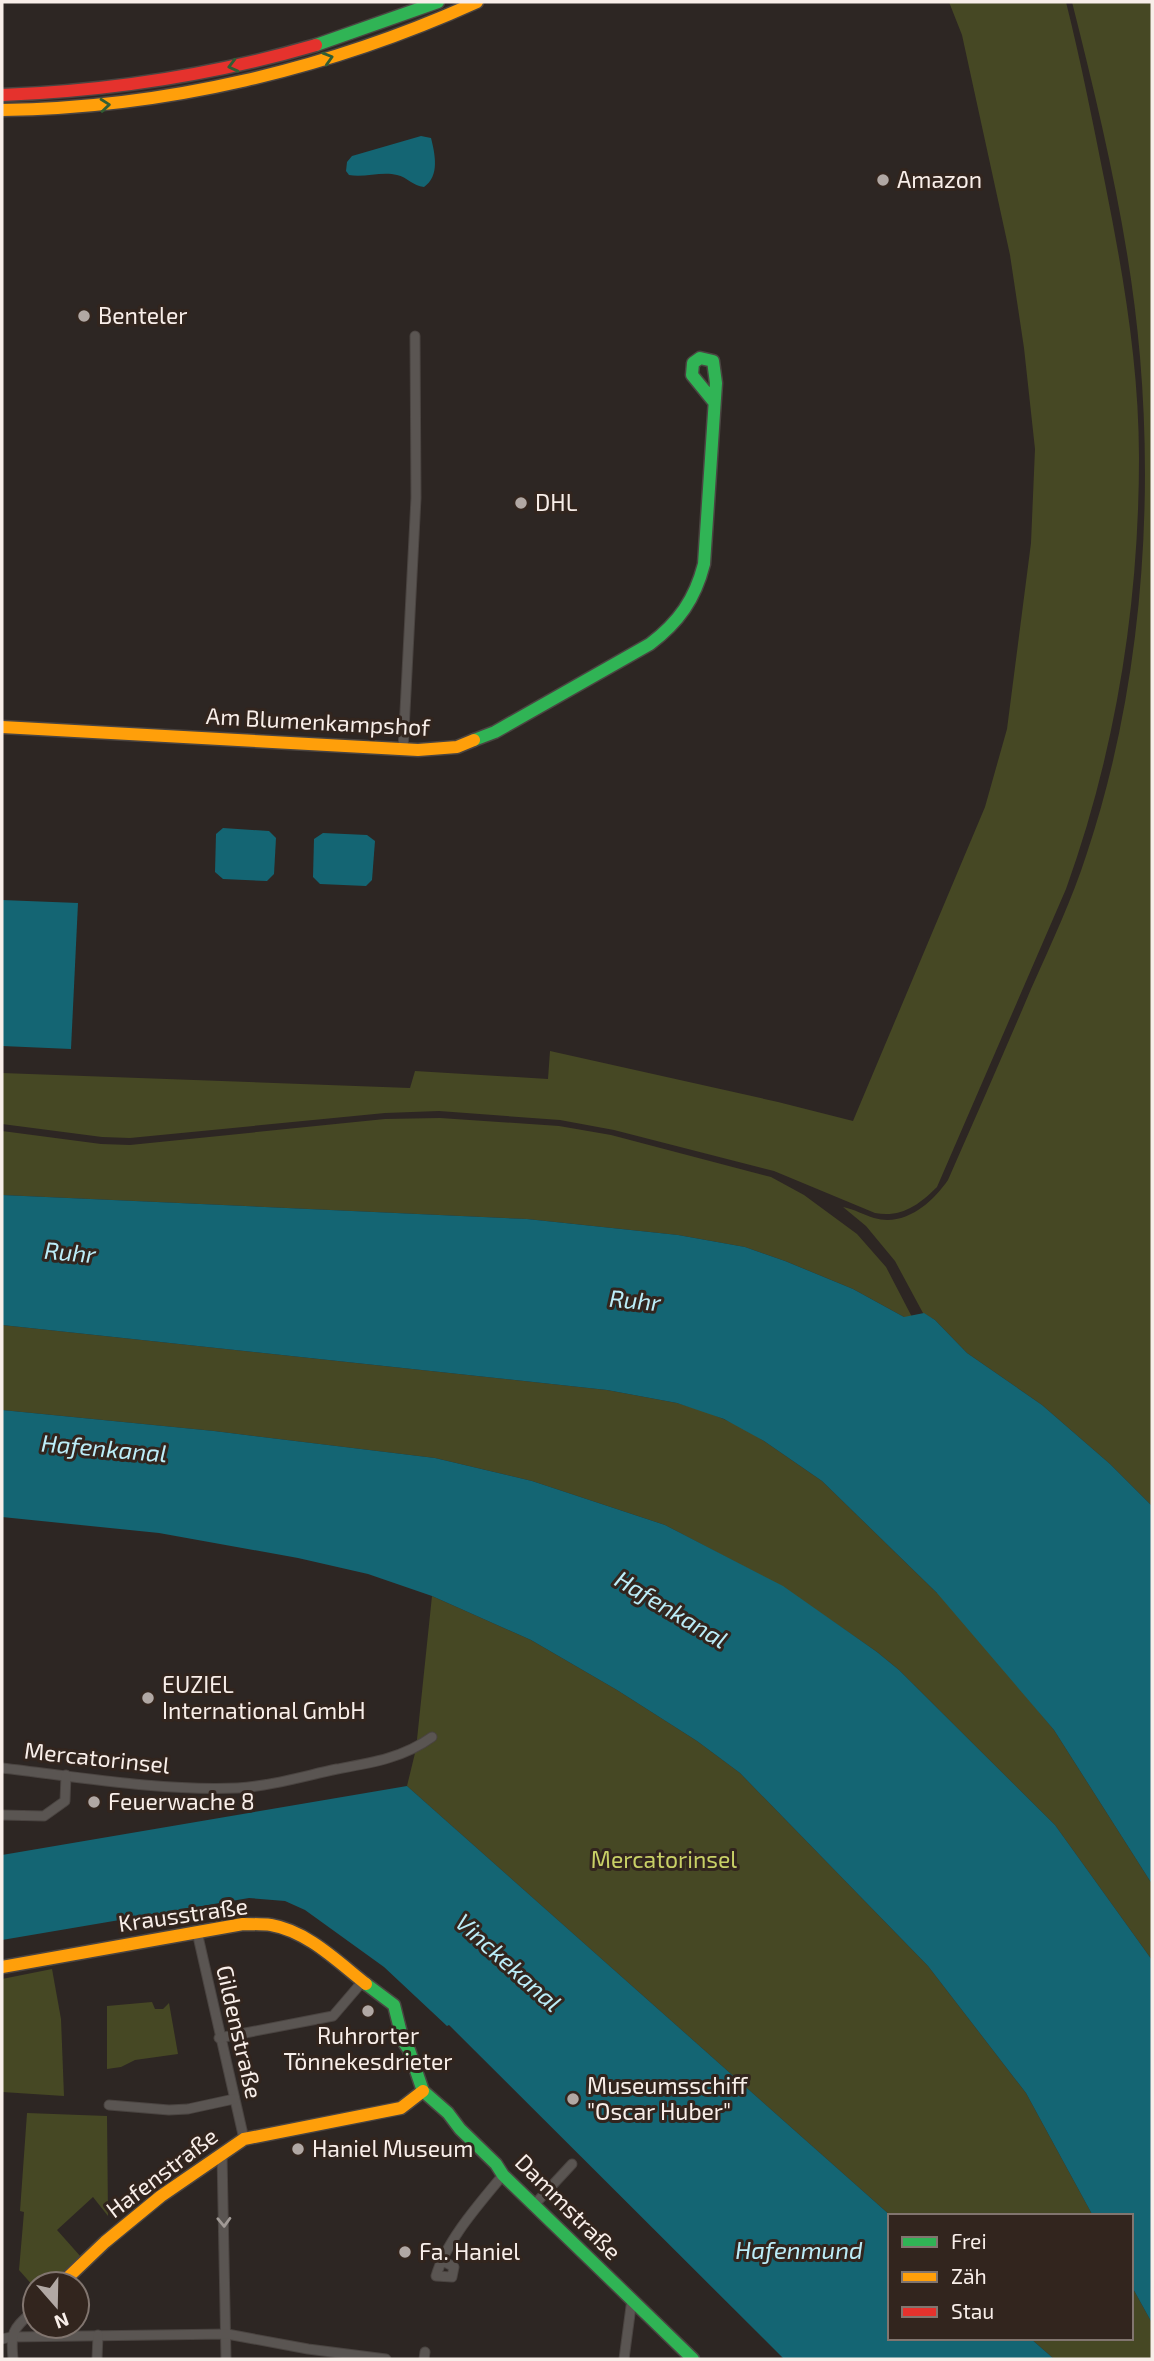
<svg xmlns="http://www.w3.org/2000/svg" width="1154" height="2361" font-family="'Exo 2',sans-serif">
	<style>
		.green { fill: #464824 }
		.water { fill: #146573 }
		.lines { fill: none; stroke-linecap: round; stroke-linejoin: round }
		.street-casing { stroke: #4a4441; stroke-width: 11 }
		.fast-casing { stroke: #4a4441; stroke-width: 15 }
		.slow-casing { stroke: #4a4441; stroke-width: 15 }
		.jam-casing { stroke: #4a4441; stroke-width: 15 }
		.street { stroke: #5a5552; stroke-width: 9 }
		.fast { stroke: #30b455; stroke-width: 12 }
		.slow { stroke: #ff9f0a; stroke-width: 12 }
		.jam { stroke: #e5322d; stroke-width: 12 }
		.oneway { stroke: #315e34 }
		.oneway2 { stroke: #a19a96 }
		.poi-dot { fill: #b1a8a4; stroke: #32251e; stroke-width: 2.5 }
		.labels { text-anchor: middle; stroke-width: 6; stroke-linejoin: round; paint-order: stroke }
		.poi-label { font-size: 23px; fill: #f8eee9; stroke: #32251e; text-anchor: start }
		.street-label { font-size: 23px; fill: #f8eee9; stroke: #32251e }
		.park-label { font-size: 23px; fill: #c8d066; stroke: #32251e }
		.water-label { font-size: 24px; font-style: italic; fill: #bcedf8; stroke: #32251e }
	</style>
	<rect width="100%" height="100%" fill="#2d2623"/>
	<g class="green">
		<path d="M949,2H1066C1081,62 1093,123 1105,183C1123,273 1139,365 1139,457C1139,605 1116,750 1066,889L937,1187C919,1205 901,1218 875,1213L774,1171L614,1130L560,1120L439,1111L385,1113L130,1138L102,1137L2,1124V1073L410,1088L415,1071L548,1079L550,1051L778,1102L853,1121L985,807L1007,729L1031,543L1035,449L1024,348L1010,255L962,35Z"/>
		<path d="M1072,2H1152V1506L1110,1464L1042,1405L967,1353L935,1320L923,1313L895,1261L866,1226L843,1207C854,1209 864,1215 874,1218C905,1227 932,1203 948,1180C976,1116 1004,1053 1031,989C1051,944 1072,900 1087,853C1139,697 1154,520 1140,357C1130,238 1101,117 1072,2Z"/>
		<polygon points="440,1118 559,1126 611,1135 771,1177 804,1195 857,1234 886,1267 912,1317 904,1317 853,1289 785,1261 745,1247 678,1235 527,1219 2,1195 2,1131 101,1144 130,1145 385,1119"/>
		<polygon points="2,1325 607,1390 677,1403 704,1411 738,1425 764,1441 822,1481 937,1593 940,1593 1054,1730 1152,1884 1152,1960 1055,1825 899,1670 877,1652 783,1587 665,1525 532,1481 435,1458 214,1431 2,1410"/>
		<polygon points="432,1596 531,1640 617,1690 697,1741 740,1773 928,1966 1026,2093 1093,2216 891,2216 407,1786 416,1749"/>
		<polygon points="52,1969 61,2019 64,2096 2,2092 2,1979"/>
		<polygon points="152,2002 155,2009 163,2009 169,2003 178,2054 135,2060 121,2067 107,2069 107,2006"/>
		<polygon points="27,2113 107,2116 108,2216 93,2197 57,2230 81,2257 51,2284 35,2284 35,2288 19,2270 24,2212 20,2211"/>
		<polygon points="1131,2285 1152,2323 1152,2359 1054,2359 1030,2338 1131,2338"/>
	</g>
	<g class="water">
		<path d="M421,136L431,138C435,154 440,176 424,187C413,186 407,177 397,175C382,171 364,178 349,175L346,171L347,162L352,156Z"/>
		<polygon points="223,828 269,831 276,838 274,874 267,881 223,879 215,872 216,834"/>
		<polygon points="323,833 367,835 375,841 372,880 366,886 320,884 313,877 314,839"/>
		<polygon points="2,900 78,903 71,1049 2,1046"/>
		<polygon points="2,1195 527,1219 678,1235 745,1247 785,1261 853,1289 904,1317 924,1313 935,1320 967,1353 1042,1405 1110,1464 1152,1506 1152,1884 1054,1730 937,1593 822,1481 764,1441 724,1419 677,1403 607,1390 2,1325"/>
		<polygon points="2,1410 214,1431 435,1458 532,1481 665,1525 783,1586 877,1652 899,1670 1055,1825 1152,1960 1152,2323 1131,2285 1131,2216 1093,2216 1026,2093 928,1966 740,1773 697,1741 617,1690 531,1640 432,1596 368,1574 298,1558 159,1533 2,1517"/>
		<polygon points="407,1786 891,2216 890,2338 1030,2338 1054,2359 784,2359 449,2025 447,2026 384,1967 305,1910 285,1901 249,1898 2,1940 2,1855"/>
	</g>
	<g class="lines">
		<g class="street-casing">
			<g id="street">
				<polyline points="403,750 416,498 415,336"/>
				<path d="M2,1768C79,1777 159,1791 237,1788C271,1786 304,1776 337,1769C371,1763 403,1758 432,1737"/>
				<polyline points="2,1815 44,1816 65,1801 66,1775"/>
				<polyline points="197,1932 244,2139"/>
				<polyline points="219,2038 333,2016 363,1981"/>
				<polyline points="109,2105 169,2110 188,2109 234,2099"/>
				<polyline points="222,2154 226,2359"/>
				<polyline points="534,2205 572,2164"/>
				<path d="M441,2260L454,2267L452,2277L436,2276C446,2241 479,2204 503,2175"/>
				<polyline points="2,2339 11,2337 227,2334 308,2349 386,2359"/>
				<path d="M13,2359C10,2329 14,2329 35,2309"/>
				<polyline points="97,2359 98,2335"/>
				<polyline points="424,2359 425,2352"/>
				<polyline points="624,2359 632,2299"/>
			</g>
		</g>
		<g class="fast-casing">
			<g id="fast">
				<polyline points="316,45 438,2"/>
				<path d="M474,740L495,732L650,644C679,622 695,599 704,564L716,383L713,361L700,358L693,363L692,375L714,402"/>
				<polyline points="366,1984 394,2005 403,2041 409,2050 423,2091 448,2113 460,2129 496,2164 503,2175 693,2359"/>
			</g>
		</g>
		<g class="slow-casing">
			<g id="slow">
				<path d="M2,110C165,108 329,69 477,2"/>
				<polyline points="2,727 418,750 457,747 474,740"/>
				<path d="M2,1967L243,1924C252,1924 262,1924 271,1925C307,1931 338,1962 366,1984"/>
				<polyline points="61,2284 105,2242 161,2196 244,2139 401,2108 423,2091"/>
			</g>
		</g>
		<g class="jam-casing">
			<path id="jam" d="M2,95C109,91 213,75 316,45"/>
		</g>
		<use href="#street" class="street"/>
		<use href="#fast" class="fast"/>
		<use href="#slow" class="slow"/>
		<use href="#jam" class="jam"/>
	</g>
	<defs><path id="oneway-chevron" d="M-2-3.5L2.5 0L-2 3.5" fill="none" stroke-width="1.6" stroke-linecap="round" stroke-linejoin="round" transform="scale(1.75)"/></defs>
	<g class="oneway">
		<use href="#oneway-chevron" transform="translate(328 58) rotate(-17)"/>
		<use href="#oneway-chevron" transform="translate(233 66) rotate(166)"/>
		<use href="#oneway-chevron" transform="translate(105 105) rotate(-5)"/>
	</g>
	<use class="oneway2" href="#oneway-chevron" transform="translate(224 2222) rotate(88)"/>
	<g class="poi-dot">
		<circle cx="883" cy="180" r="7"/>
		<circle cx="84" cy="316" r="7"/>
		<circle cx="521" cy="503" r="7"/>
		<circle cx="148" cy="1698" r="7"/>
		<circle cx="94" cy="1802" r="7"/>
		<circle cx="368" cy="2011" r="7"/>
		<circle cx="573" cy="2099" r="7"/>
		<circle cx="298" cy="2149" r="7"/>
		<circle cx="405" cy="2252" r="7"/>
	</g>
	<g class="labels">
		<g class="poi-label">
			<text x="897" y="188">Amazon</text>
			<text x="98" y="324">Benteler</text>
			<text x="535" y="511">DHL</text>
			<text x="162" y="1693">EUZIEL<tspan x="162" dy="26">International GmbH</tspan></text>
			<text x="108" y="1810">Feuerwache 8</text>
			<text x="368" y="2044" text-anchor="middle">Ruhrorter<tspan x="368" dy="26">Tönnekesdrieter</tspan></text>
			<text x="587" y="2094">Museumsschiff<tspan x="587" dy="26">"Oscar Huber"</tspan></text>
			<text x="312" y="2157">Haniel Museum</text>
			<text x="419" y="2260">Fa. Haniel</text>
		</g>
		<g class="street-label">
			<text transform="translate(318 722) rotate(3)" y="8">Am Blumenkampshof</text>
			<text transform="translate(97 1758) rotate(6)" y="8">Mercatorinsel</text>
			<text transform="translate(183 1915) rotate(-8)" y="8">Krausstraße</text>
			<text transform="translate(239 2032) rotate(77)" y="8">Gildenstraße</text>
			<text transform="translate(162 2173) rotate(-37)" y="8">Hafenstraße</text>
			<text transform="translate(568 2207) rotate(45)" y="8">Dammstraße</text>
		</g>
		<g class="park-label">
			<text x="664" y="1868">Mercatorinsel</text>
		</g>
		<g class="water-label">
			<text transform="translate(70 1253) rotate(5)" y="8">Ruhr</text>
			<text transform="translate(635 1301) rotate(5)" y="8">Ruhr</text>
			<text transform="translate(104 1449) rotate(5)" y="8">Hafenkanal</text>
			<text transform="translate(671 1610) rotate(31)" y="8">Hafenkanal</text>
			<text transform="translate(508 1963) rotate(42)" y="8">Vinckekanal</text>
			<text x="799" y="2259">Hafenmund</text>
		</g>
	</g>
	<rect width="1154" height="2361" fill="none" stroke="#f8eee9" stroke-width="7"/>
	<rect x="888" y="2214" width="245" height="126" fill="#32251e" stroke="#81756f" stroke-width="2"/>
	<rect x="902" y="2237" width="35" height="10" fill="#30b455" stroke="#81756f" stroke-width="2"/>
	<text x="951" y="2249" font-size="21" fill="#f8eee9">Frei</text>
	<rect x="902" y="2272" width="35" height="10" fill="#ff9f0a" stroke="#81756f" stroke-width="2"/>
	<text x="951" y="2284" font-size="21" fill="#f8eee9">Zäh</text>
	<rect x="902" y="2307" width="35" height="10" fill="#e5322d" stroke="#81756f" stroke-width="2"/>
	<text x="951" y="2319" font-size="21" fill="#f8eee9">Stau</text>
	<g transform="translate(56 2305) rotate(160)"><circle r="33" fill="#32251e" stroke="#81756f" stroke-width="2"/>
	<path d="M0-5L12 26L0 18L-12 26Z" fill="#b1a8a4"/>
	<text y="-10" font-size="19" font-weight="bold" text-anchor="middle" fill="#f8eee9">N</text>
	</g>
</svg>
